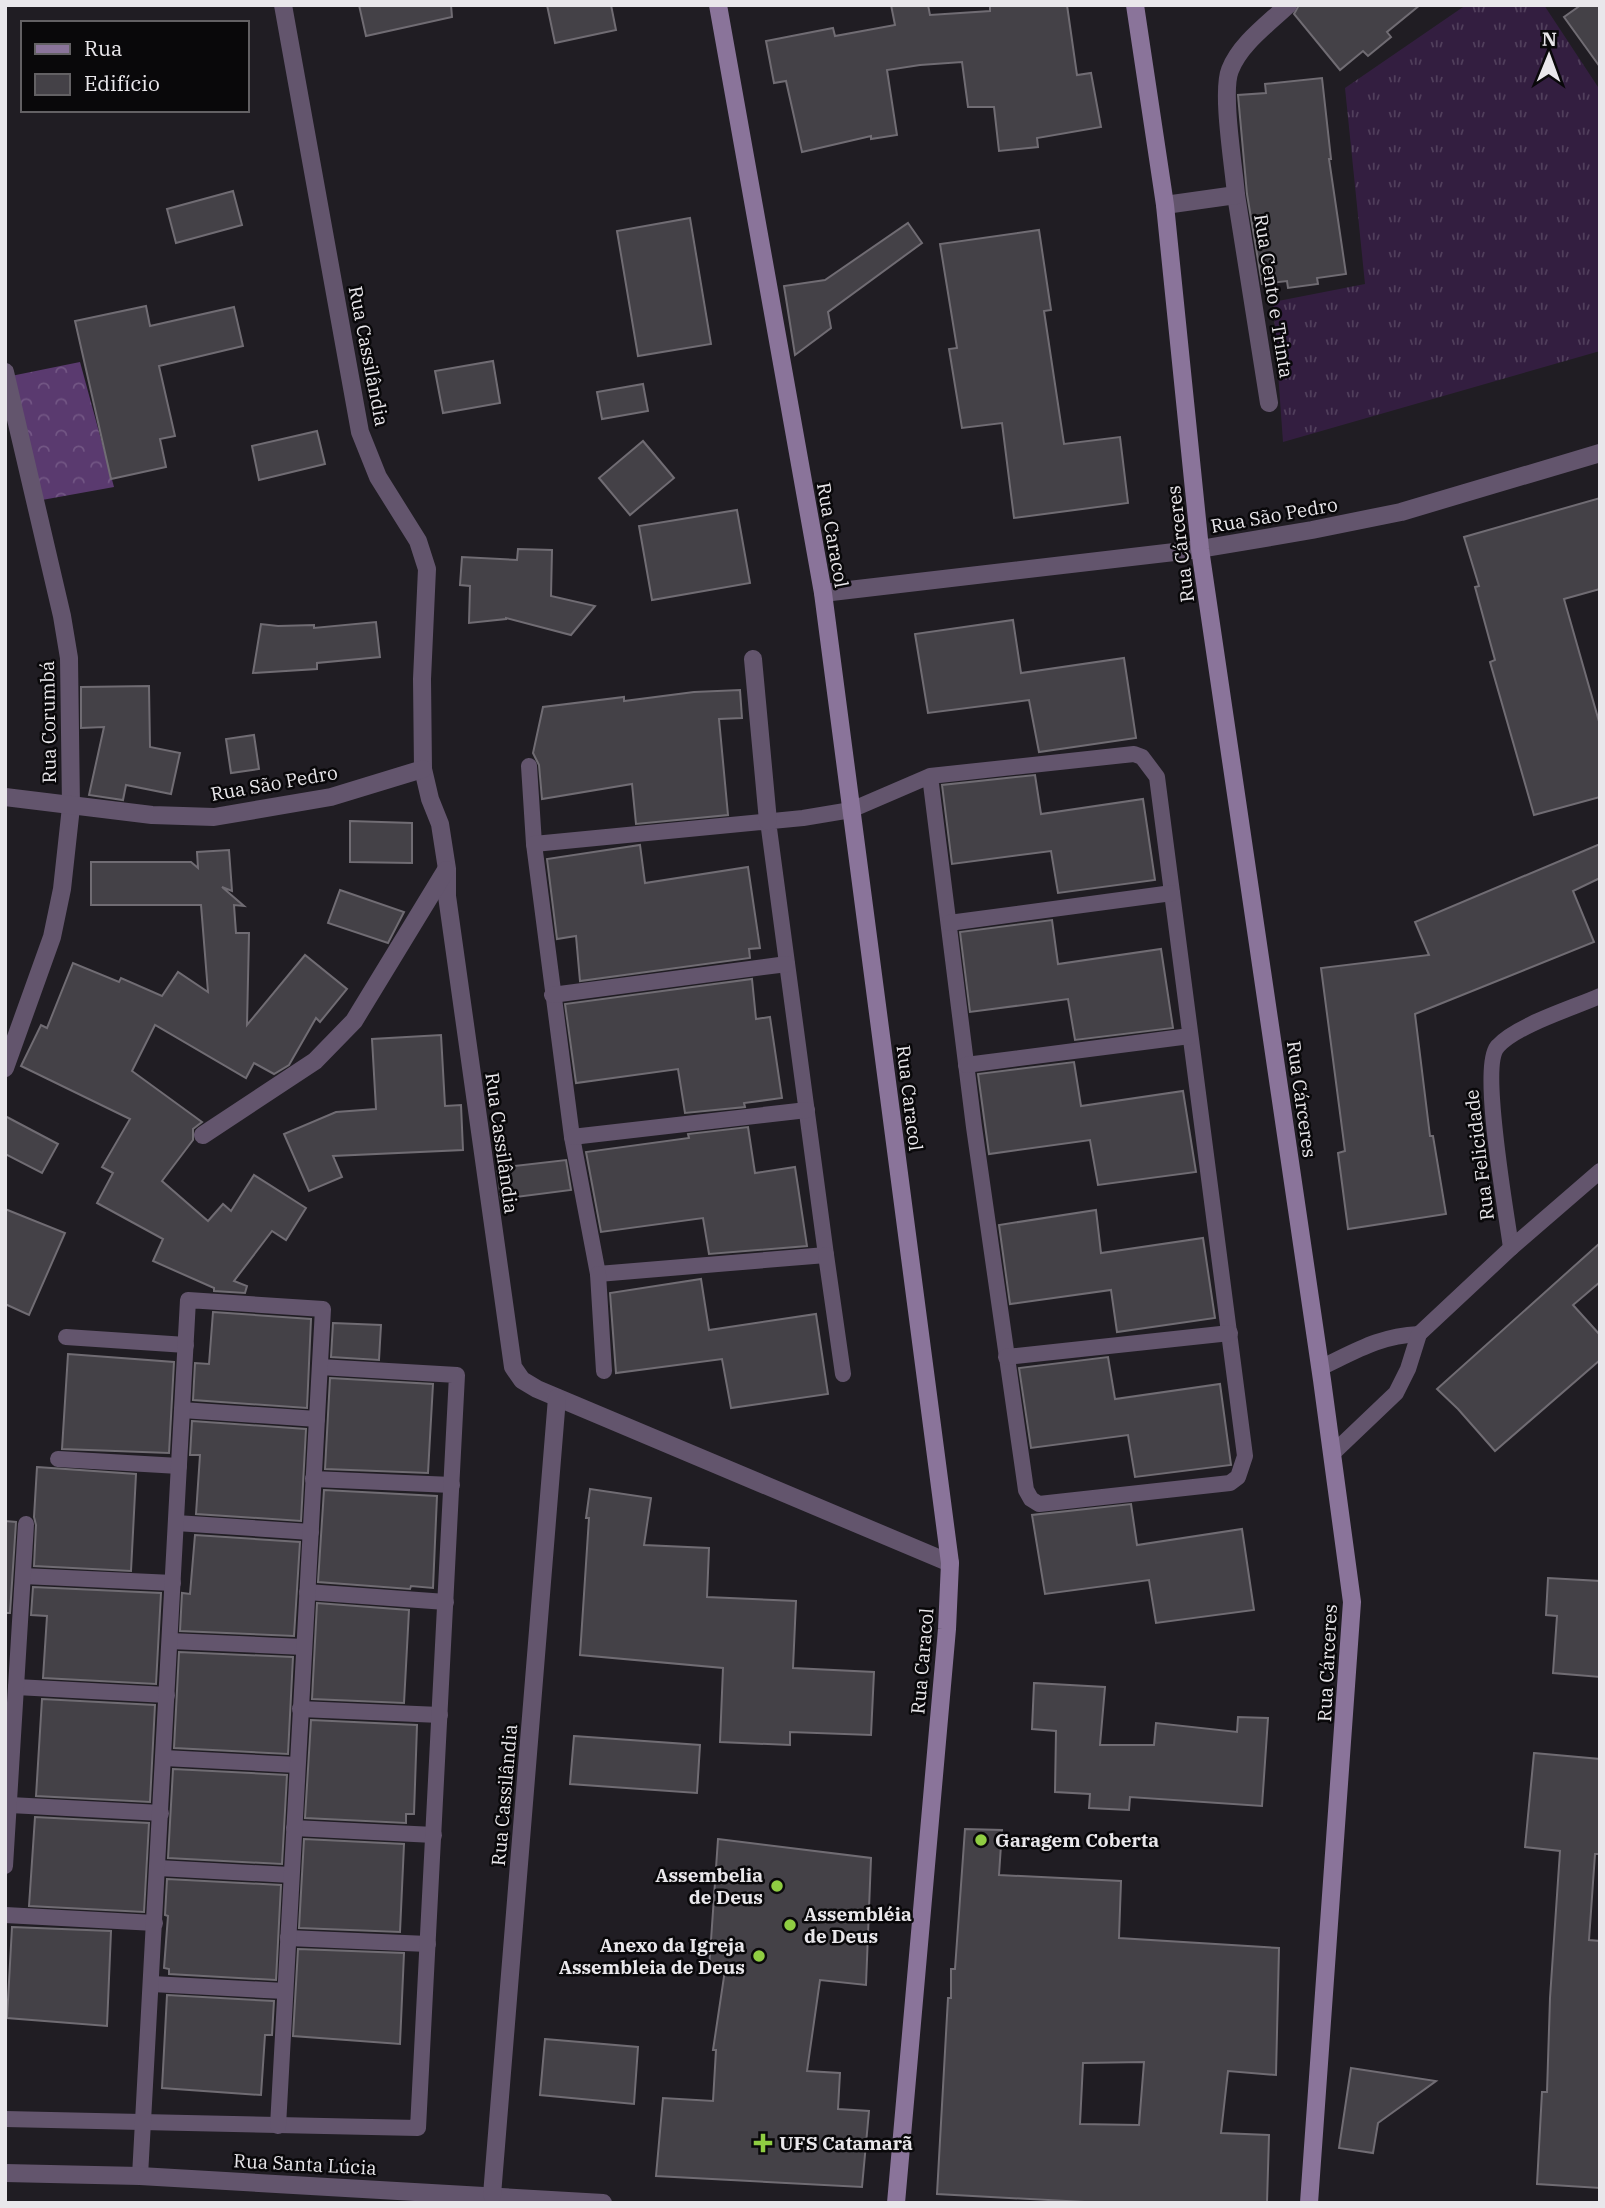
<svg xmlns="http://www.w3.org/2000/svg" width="1605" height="2208" font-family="'IBM Plex Serif',serif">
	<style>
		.grass { fill: url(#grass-tufts) }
		.forest { fill: url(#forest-crowns) }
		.building { fill: #444147; stroke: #706c73; stroke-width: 2; fill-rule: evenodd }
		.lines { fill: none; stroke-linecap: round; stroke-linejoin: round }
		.lane { stroke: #63556d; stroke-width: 16 }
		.street { stroke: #63556d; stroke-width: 18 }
		.secondary { stroke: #8a749a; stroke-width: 18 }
		.poi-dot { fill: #8fcd42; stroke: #09080a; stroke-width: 2.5 }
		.labels { text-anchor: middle; stroke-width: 5; stroke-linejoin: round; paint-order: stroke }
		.street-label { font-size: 19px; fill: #e9e7eb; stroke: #09080a }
		.poi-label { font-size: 19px; font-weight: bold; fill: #e9e7eb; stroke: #09080a; text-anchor: start }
	</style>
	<defs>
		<pattern id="grass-tufts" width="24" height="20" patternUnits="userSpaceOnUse" patternTransform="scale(1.75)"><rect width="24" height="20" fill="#331e40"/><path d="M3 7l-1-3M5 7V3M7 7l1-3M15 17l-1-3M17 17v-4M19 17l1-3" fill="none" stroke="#513f5c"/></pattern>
		<pattern id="forest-crowns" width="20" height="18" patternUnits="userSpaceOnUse" patternTransform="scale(1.75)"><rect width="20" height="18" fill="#5a3a6f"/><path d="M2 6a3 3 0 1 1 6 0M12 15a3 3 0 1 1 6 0" fill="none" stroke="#725684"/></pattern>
	</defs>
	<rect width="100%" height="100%" fill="#201d23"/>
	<polygon class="grass" points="1466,5 1544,5 1600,90 1600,351 1283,442 1273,302 1365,284 1345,88"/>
	<polygon class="forest" points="80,362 114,487 42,500 11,376"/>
	<g class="building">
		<polygon points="359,5 451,5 452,17 366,36"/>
		<polygon points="547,5 611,5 616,30 555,43"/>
		<polygon points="891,5 928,5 930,15 990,11 990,5 1067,5 1077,75 1091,73 1101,127 1037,138 1038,147 999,151 994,107 968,107 962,62 920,65 887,70 897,135 871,139 871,136 802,152 786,81 774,83 766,41 833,28 835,36 895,25"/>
		<polygon points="1299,5 1420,5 1387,32 1391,37 1368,56 1363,51 1340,70 1294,14"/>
		<polygon points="1581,5 1600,5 1600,67 1564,17"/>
		<polygon points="1322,78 1331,159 1329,159 1346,274 1317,278 1318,284 1288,288 1287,281 1262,284 1247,194 1238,95 1266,93 1265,84"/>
		<polygon points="233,191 242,225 176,243 167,209"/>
		<polygon points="690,218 711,344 638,356 617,231"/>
		<polygon points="908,223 922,243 828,312 831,328 795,355 784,286 825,280"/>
		<polygon points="1039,230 1051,310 1044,311 1064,444 1120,437 1128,503 1014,518 1002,423 962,428 949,349 957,348 940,244"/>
		<polygon points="146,306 150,326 234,307 243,346 159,366 175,436 160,439 166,467 111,479 75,321"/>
		<polygon points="493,361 500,403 443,413 435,371"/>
		<polygon points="643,384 648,411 602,419 597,392"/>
		<polygon points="317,431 325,464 259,480 252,446"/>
		<polygon points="643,441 674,478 630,515 599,478"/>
		<polygon points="1600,498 1600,589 1564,599 1600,725 1600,797 1534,815 1490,662 1495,660 1475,587 1479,586 1464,537"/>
		<polygon points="737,510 750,583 652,600 639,526"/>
		<polygon points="518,549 552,550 551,596 595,606 571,635 506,618 506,619 469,623 470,586 460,585 462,557 517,560"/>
		<polygon points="1013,620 1021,673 1124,658 1136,738 1039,752 1029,700 928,713 915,634"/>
		<polygon points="376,622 380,657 317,663 317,669 253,673 261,624 278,626 314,625 314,628"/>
		<polygon points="149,686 150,747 180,753 171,794 126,785 123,800 89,795 104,727 81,728 81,687"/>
		<polygon points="740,690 742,718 719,719 728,815 636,824 632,784 542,799 539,765 533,753 543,707 624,697 624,701 694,692"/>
		<polygon points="254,735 259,769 231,773 226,739"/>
		<polygon points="1035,775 1041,814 1143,799 1155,880 1058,893 1051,851 952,864 942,785"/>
		<polygon points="350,821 412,823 412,863 350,862"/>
		<polygon points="1600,844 1600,878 1573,891 1594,942 1415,1014 1430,1136 1433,1136 1446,1214 1348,1229 1338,1153 1345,1151 1321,968 1429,955 1415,922"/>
		<polygon points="640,845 645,883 748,867 760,948 749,949 750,958 580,981 576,936 557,939 547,859"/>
		<polygon points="229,850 232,891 222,887 244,906 234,905 236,933 249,933 247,1025 305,955 347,989 320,1022 316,1018 289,1065 274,1074 254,1063 246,1078 155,1025 132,1071 202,1122 193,1129 193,1140 162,1181 208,1221 223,1204 231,1211 254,1175 306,1208 286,1240 272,1231 234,1281 247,1286 245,1293 214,1291 214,1288 153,1261 163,1239 97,1203 113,1173 102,1167 130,1119 21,1066 41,1025 47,1028 73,963 119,982 121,978 162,996 178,972 208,992 201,905 91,905 91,862 191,862 198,868 197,852"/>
		<polygon points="340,890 404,912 388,943 328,923"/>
		<polygon points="1052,920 1058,964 1161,949 1173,1028 1075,1040 1068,999 970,1012 960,932"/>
		<polygon points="752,979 756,1019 770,1017 782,1098 744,1103 745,1107 685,1113 678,1069 576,1083 565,1004"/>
		<polygon points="441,1035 445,1106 461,1105 463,1150 333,1156 342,1177 309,1191 284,1134 336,1112 376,1109 372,1039"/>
		<polygon points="1074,1062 1081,1106 1183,1091 1196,1172 1098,1185 1090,1140 989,1154 978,1074"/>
		<polygon points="5,1116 58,1144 42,1173 5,1154"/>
		<polygon points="748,1127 755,1173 795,1167 807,1246 709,1254 703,1218 601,1232 586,1152 689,1138 688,1134"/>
		<polygon points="566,1160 571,1190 501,1199 497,1168"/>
		<polygon points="5,1209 65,1233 29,1315 5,1304"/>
		<polygon points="1096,1210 1101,1253 1203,1238 1215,1318 1117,1332 1111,1290 1010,1304 999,1225"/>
		<polygon points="1600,1243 1600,1282 1573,1305 1600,1335 1600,1360 1495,1451 1458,1409 1437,1389"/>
		<polygon points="701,1279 709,1330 816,1314 828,1394 731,1408 722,1359 616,1373 610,1293"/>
		<polygon points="213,1312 311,1319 307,1408 193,1400 195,1363 209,1364"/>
		<polygon points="333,1323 381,1325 379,1360 331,1357"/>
		<polygon points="68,1354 174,1362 169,1453 62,1449"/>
		<polygon points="1108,1357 1115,1399 1220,1384 1231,1465 1135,1477 1128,1435 1031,1448 1019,1368"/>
		<polygon points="330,1378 433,1384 428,1473 325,1469"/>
		<polygon points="192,1421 306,1429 301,1521 196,1514 200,1455 190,1455"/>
		<polygon points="37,1467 136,1474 131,1571 34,1566 36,1525 34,1517"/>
		<polygon points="590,1489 651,1498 644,1545 709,1548 707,1597 796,1601 793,1668 874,1672 871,1735 790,1732 790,1745 720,1742 723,1668 580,1655 589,1518 586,1518"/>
		<polygon points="324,1490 437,1496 433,1588 411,1586 410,1589 318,1582"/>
		<polygon points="1131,1504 1137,1545 1242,1529 1254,1610 1156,1623 1149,1580 1045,1594 1032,1515"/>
		<polygon points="5,1521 16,1522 10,1613 5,1613"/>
		<polygon points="195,1535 300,1542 294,1636 180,1631 182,1593 190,1594"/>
		<polygon points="1548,1578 1600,1581 1600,1677 1553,1673 1557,1616 1546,1615"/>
		<polygon points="33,1587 161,1593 156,1684 43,1678 47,1616 31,1615"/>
		<polygon points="317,1603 409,1610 404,1703 312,1699"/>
		<polygon points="179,1652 293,1657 288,1754 174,1748"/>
		<polygon points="1034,1683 1105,1687 1100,1745 1154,1745 1156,1723 1237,1732 1238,1717 1268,1718 1262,1806 1130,1797 1129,1810 1089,1808 1090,1794 1055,1792 1056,1731 1032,1729"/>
		<polygon points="42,1699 155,1705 150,1802 36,1796"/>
		<polygon points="311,1720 417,1725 414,1814 406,1814 406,1823 305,1818"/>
		<polygon points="574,1736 700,1745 697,1793 570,1784"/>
		<polygon points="1534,1753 1600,1759 1600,1854 1595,1854 1589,1940 1600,1941 1600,2188 1537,2184 1542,2092 1547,2092 1550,1998 1560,1851 1525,1847"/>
		<polygon points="173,1769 287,1775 282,1864 168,1858"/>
		<polygon points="35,1817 149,1823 144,1912 29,1906"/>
		<path d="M965,1829L1002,1830L999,1875L1121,1881L1119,1938L1279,1948L1276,2075L1228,2071L1221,2133L1269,2135L1267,2203H1103L937,2194L948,1998H951V1969H955ZM1144,2062L1139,2125L1080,2124L1083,2063Z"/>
		<polygon points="304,1839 404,1844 400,1932 299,1928"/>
		<polygon points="718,1839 871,1858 866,1985 820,1980 807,2071 840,2073 838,2109 869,2111 862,2187 656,2176 663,2098 713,2101 716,2050 713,2050 725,1970 709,1969"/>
		<polygon points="167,1879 281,1885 276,1980 169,1974 169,1969 164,1968 168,1916 165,1915"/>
		<polygon points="12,1927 111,1931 107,2026 7,2018"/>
		<polygon points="298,1949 404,1953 400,2044 293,2036"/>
		<polygon points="167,1995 274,2001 272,2035 265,2035 261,2095 162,2088"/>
		<polygon points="545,2039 638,2047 634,2104 540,2095"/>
		<polygon points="1351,2068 1436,2081 1378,2123 1373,2153 1339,2148"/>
	</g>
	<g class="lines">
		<g class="lane">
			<polyline points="529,766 534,844"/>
			<polyline points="768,821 826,1255 598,1274 572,1137 534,844 803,818 851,810 930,776 1134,754 1142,757 1157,777 1245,1456 1238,1477 1230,1483 1039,1504 1031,1499 1026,1490 974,1127 930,776"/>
			<polyline points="949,923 1172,893"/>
			<polyline points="552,995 787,964"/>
			<polyline points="966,1065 1190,1036"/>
			<polyline points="572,1137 807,1110"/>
			<path d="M1511,1248C1507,1215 1479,1065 1498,1046C1517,1025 1573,1008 1600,996"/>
			<polyline points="826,1255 843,1374"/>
			<polyline points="598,1274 604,1371"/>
			<polyline points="66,1337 186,1345"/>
			<polyline points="1006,1357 1230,1333"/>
			<path d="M1320,1368C1356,1351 1379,1336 1419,1334"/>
			<polyline points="182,1410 317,1419"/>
			<polyline points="1332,1454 1396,1393 1408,1369 1419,1334 1511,1248 1600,1171"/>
			<polyline points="58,1459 179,1466"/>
			<polyline points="313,1479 452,1485"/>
			<polyline points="176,1523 311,1532"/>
			<polyline points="23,1576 173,1583"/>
			<polyline points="307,1592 446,1602"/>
			<polyline points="170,1641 304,1647"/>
			<polyline points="16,1687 167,1695"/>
			<polyline points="300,1709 440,1715"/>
			<polyline points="164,1758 297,1765"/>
			<polyline points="10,1805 161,1813"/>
			<polyline points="294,1828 434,1835"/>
			<polyline points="5,1866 26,1524"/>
			<polyline points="158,1868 291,1875"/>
			<polyline points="5,1915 155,1923"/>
			<polyline points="288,1938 428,1944"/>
			<polyline points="152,1984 285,1991"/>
			<polyline points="5,2119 418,2128 457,1375 320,1367"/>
			<polyline points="140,2176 188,1300 323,1309 278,2126"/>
		</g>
		<g class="street">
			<polyline points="283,5 360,432 378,477 418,541 427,569 422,679 423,769 430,799 440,824 447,869 447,896 513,1367 522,1380 537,1389 950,1563"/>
			<polyline points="1236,195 1269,403"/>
			<path d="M1165,205L1236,195C1234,168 1221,92 1230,70C1240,44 1268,24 1288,5"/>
			<polyline points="5,372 62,616 69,658 71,807 62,889 52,937 5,1068"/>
			<polyline points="823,593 1200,549 1312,530 1401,512 1600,453"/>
			<polyline points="753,659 768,821"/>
			<polyline points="5,797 152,815 214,817 331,797 423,769"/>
			<polyline points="203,1135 315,1061 354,1021 446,870"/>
			<polyline points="5,2173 140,2176 603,2203"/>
			<polyline points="492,2195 557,1398"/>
		</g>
		<g class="secondary">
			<polyline points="718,5 823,593 950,1563 947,1629 896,2203"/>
			<polyline points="1135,5 1165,205 1200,549 1322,1380 1352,1602 1309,2203"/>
		</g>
	</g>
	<g class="poi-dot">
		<circle cx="981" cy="1840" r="7"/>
		<circle cx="777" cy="1886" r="7"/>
		<circle cx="790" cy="1925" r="7"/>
		<circle cx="759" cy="1956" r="7"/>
		<path d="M759.5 2132.5h7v7h7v7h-7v7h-7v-7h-7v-7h7z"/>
	</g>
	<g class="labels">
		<g class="street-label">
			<text transform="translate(1274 296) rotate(81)" y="7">Rua Cento e Trinta</text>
			<text transform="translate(369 356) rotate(79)" y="7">Rua Cassilândia</text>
			<text transform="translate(1274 515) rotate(-10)" y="7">Rua São Pedro</text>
			<text transform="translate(833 535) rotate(80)" y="7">Rua Caracol</text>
			<text transform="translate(1180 544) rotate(-97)" y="7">Rua Cárceres</text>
			<text transform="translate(48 722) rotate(-91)" y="7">Rua Corumbá</text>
			<text transform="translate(274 783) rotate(-10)" y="7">Rua São Pedro</text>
			<text transform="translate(910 1098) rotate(83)" y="7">Rua Caracol</text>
			<text transform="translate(1302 1099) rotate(82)" y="7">Rua Cárceres</text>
			<text transform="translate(502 1143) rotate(82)" y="7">Rua Cassilândia</text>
			<text transform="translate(1479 1155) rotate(-97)" y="7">Rua Felicidade</text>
			<text transform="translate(922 1661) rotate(-85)" y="7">Rua Caracol</text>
			<text transform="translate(1327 1663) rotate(-87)" y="7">Rua Cárceres</text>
			<text transform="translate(504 1795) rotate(-85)" y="7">Rua Cassilândia</text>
			<text transform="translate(305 2164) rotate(3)" y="7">Rua Santa Lúcia</text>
		</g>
		<g class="poi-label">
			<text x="995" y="1847">Garagem Coberta</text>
			<text x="763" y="1882" text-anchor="end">Assembelia<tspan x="763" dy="22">de Deus</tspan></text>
			<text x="804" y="1921">Assembléia<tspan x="804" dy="22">de Deus</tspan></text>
			<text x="745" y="1952" text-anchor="end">Anexo da Igreja<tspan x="745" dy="22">Assembleia de Deus</tspan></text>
			<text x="779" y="2150">UFS Catamarã</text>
		</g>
	</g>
	<rect width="1605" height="2208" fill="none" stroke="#e9e7eb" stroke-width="14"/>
	<rect x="21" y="21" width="228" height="91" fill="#09080a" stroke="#636164" stroke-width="2"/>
	<rect x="35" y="44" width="35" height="10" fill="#8a749a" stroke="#636164" stroke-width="2"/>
	<text x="84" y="56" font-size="21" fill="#e9e7eb">Rua</text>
	<rect x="35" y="74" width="35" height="21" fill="#444147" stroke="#636164" stroke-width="2"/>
	<text x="84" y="91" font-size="21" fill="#e9e7eb">Edifício</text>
	<g transform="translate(1549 56) rotate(1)" stroke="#09080a" stroke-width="5" paint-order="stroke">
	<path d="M0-5L12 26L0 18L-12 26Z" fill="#e9e7eb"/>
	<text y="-10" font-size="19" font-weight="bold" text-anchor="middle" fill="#e9e7eb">N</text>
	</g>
</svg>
